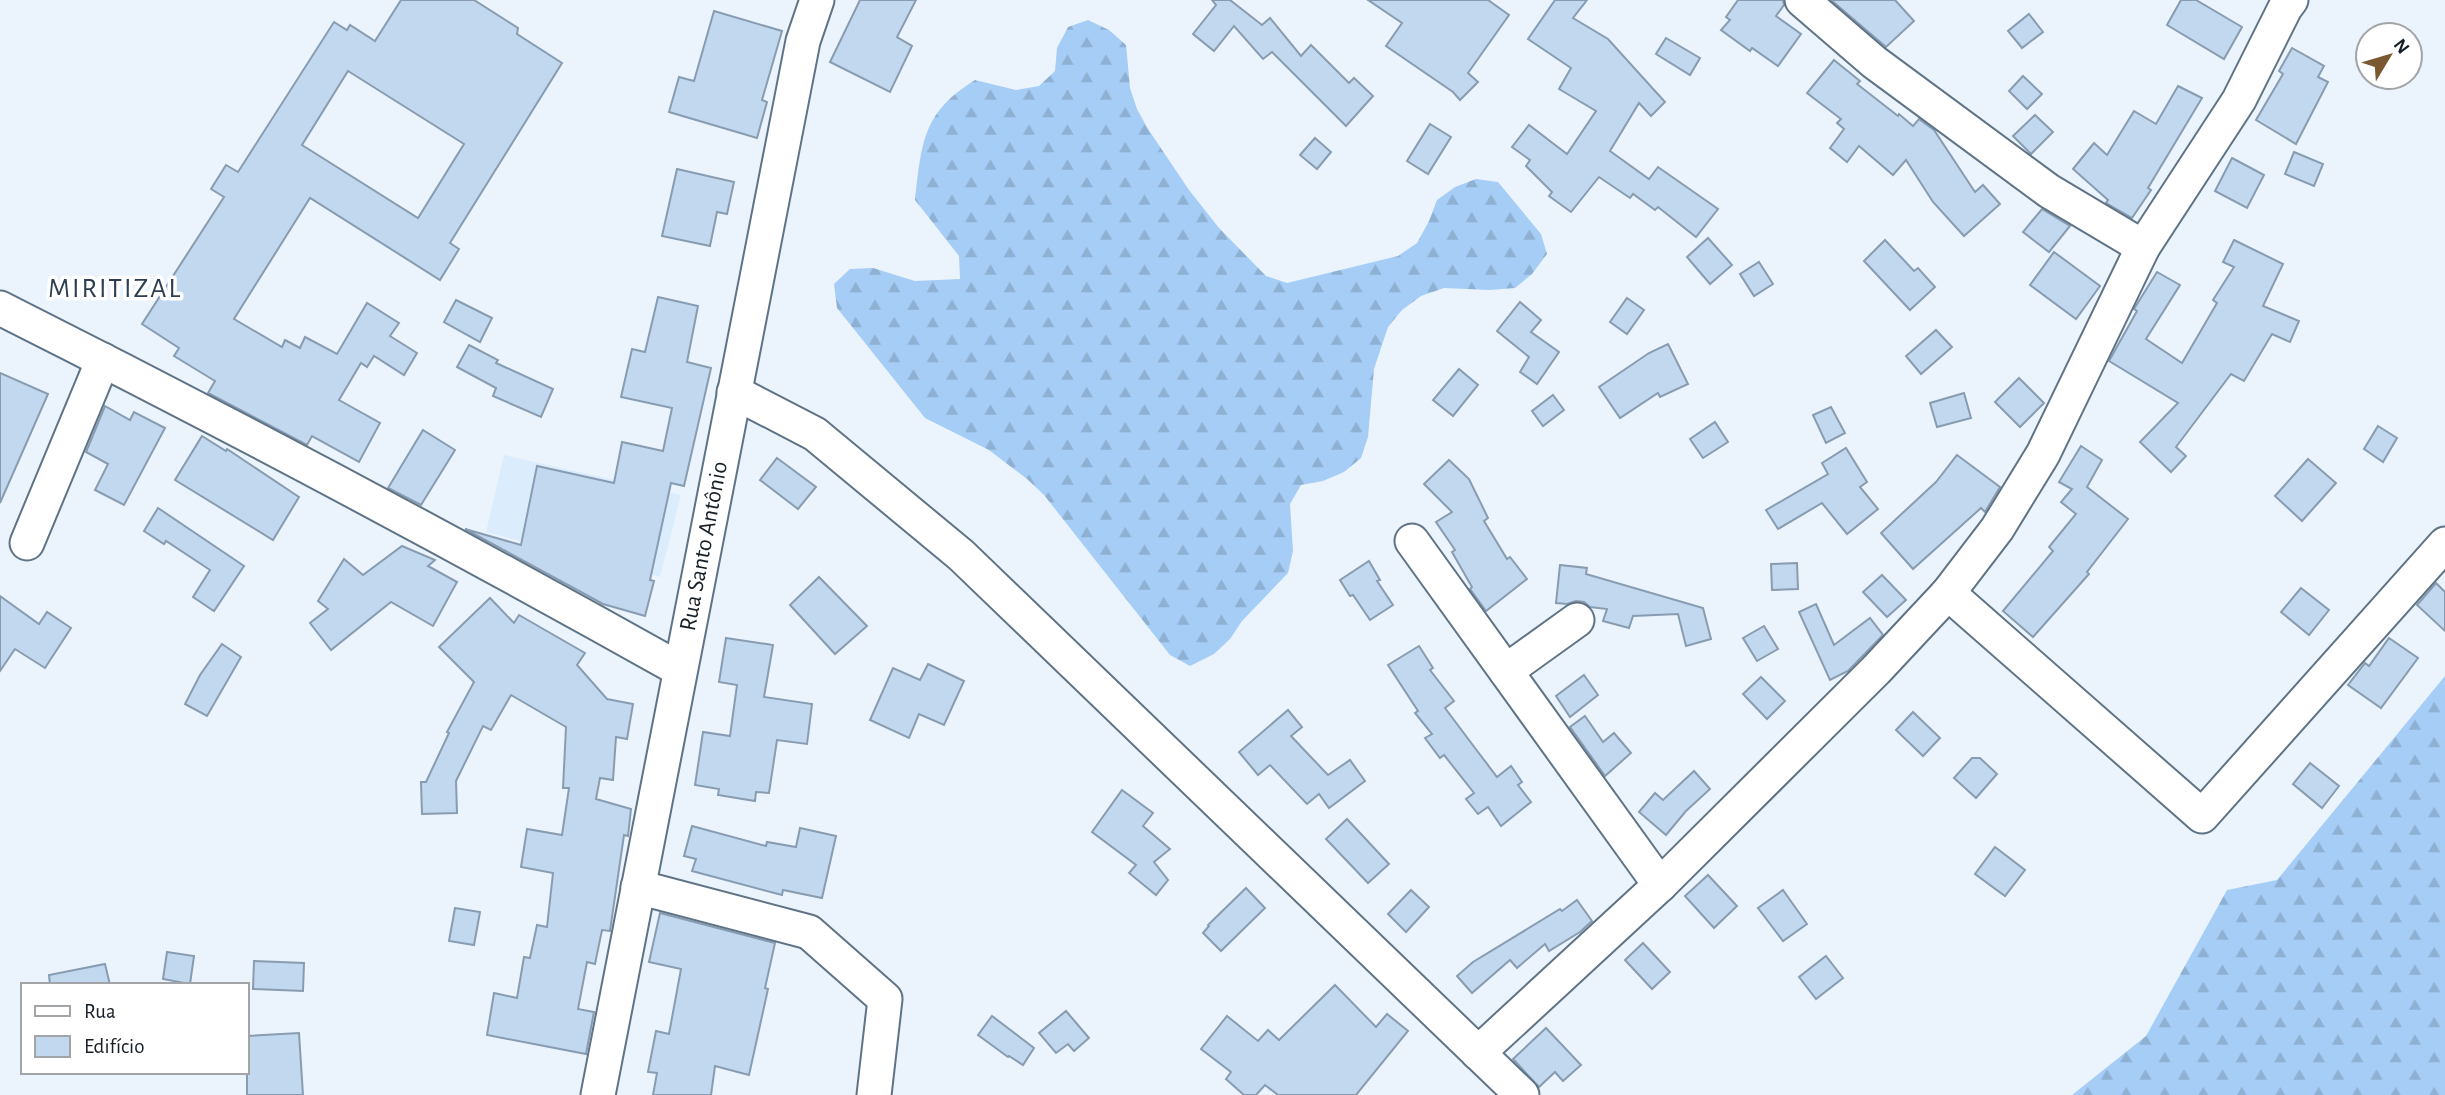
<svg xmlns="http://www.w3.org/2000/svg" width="2445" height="1095" font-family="'Alegreya Sans',sans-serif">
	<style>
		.built { fill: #dbecfd }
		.forest { fill: url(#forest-firs) }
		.building { fill: #c2d8ee; stroke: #889cb1; stroke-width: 2; fill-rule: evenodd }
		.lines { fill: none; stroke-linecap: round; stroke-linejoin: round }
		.minor-casing { stroke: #5f7386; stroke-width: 37 }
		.minor { stroke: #fff; stroke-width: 33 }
		.labels { text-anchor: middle; stroke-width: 7; stroke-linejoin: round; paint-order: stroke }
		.street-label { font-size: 24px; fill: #161e26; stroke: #fff }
		.quarter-label { font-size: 28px; letter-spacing: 2px; fill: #2c3e50; stroke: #fff }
	</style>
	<defs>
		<pattern id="forest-firs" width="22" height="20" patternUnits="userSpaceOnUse" patternTransform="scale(1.75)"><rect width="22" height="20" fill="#a6cdf6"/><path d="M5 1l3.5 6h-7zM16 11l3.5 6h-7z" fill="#8eb0d3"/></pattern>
	</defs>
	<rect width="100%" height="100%" fill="#ebf4fd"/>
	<polygon class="built" points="504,455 681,495 660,577 486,532"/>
	<g class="forest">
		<path d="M1088,20L1109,30L1126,45L1130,88L1137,109L1148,129L1189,190L1219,228L1266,276L1287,283L1398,256L1417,243L1429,221L1437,200L1455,187L1476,179L1498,182L1541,234L1547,254L1532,274L1515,288L1490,290L1444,288L1421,296L1402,310L1388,327L1374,369L1368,437L1361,458L1344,472L1323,481L1301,485L1290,504L1293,551L1288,573L1242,621L1230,639L1214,654L1190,666L1170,655L1044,495L1027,479L989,450L925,418L837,308L834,284L850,269L873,268L915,281L960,279L959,256L915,200C922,142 922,113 975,80L1016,90L1039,86L1055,71L1057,48L1068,27Z"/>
		<polygon points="2445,676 2445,1095 2072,1095 2146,1036 2227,890 2277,880"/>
	</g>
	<g class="building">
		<path d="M401,0H474L518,28L517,34L562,63L450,243L459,249L440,280L310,198L234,319L282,347L285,340L300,348L305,337L337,354L367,303L399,323L390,336L417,353L404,375L374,356L367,367L361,363L339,400L380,423L359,462L312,436L307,445L208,393L215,381L174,356L179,348L142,324L224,197L211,189L226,165L238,172L334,22L347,30L350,25L375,41ZM348,71L464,144L418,218L302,145Z"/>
		<polygon points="860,0 916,0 897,37 912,46 890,92 830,62"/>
		<polygon points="1212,0 1230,0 1262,25 1270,18 1301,56 1311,45 1349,83 1354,78 1373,96 1346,126 1272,52 1263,59 1234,26 1214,51 1193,34 1216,5"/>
		<polygon points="1368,0 1488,0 1509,15 1468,73 1478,82 1460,100 1453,92 1386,46 1402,23"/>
		<polygon points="1555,0 1587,0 1573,18 1608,39 1665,102 1651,116 1639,103 1610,151 1649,179 1658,167 1718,209 1696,237 1658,207 1655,210 1633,194 1630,198 1599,177 1571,212 1549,196 1552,192 1526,166 1530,160 1512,147 1529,125 1567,154 1596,111 1559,89 1571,68 1528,39"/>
		<polygon points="1738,0 1783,0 1784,5 1776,16 1801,34 1778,66 1752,48 1750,51 1721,30 1730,20 1726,17"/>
		<polygon points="1831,0 1895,0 1914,21 1886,47"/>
		<polygon points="2181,0 2196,0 2242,27 2224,59 2167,25"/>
		<polygon points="714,11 782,31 762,100 767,102 757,138 669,112 679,77 694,81"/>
		<polygon points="2029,14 2043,32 2022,48 2008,31"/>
		<polygon points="1666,38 1700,58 1690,75 1656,54"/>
		<polygon points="2292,48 2324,66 2318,77 2328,82 2296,144 2256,120 2283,74 2279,71"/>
		<polygon points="1834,60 1860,81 1857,84 1898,116 1899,114 1913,126 1919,119 1934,130 1975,192 1983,185 2000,204 1964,236 1933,202 1906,160 1893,175 1859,146 1847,162 1830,148 1844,129 1837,123 1841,119 1807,93"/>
		<polygon points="2023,76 2042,94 2027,109 2009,91"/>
		<polygon points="2178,86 2202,98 2148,188 2151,190 2132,218 2106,203 2108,200 2073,169 2094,143 2107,155 2134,111 2156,124"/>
		<polygon points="2035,115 2053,132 2031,154 2013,136"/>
		<polygon points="1430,124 1451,137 1428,174 1407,161"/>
		<polygon points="1315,138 1331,152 1317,169 1300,155"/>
		<polygon points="2294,152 2323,164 2314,186 2285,174"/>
		<polygon points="2232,158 2264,175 2247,208 2215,191"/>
		<polygon points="677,169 734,182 727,214 717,212 710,246 662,236"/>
		<polygon points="2042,209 2070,226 2049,252 2023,232"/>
		<polygon points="1708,238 1732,265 1710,284 1687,257"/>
		<polygon points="1885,240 1914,271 1918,268 1935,287 1910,310 1864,261"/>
		<polygon points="2234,240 2283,264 2263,306 2299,321 2290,342 2272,334 2244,381 2231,374 2176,447 2186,456 2171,472 2140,442 2178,403 2109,361 2137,311 2134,309 2157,272 2180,285 2146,339 2182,363 2217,303 2213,300 2234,267 2223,262"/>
		<polygon points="2054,252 2100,286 2076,319 2030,285"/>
		<polygon points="1759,262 1773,284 1754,296 1740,274"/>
		<polygon points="658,297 698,306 687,362 711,368 684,486 671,483 650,580 654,581 645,616 603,604 465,529 521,545 537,466 614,483 622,442 663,451 672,408 621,397 632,349 645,352"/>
		<polygon points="1627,298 1644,310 1627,334 1610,322"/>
		<polygon points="456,300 492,318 480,342 444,322"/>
		<polygon points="1520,302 1541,320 1531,332 1559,352 1537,384 1520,372 1529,357 1497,331"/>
		<polygon points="1936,330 1952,347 1921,374 1906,356"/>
		<polygon points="1668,344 1688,384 1660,397 1658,393 1620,418 1599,387 1649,353"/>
		<polygon points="469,345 498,360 496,363 553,389 541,417 493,396 496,388 457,367"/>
		<polygon points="1459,369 1478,385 1453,416 1433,400"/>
		<polygon points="0,373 48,394 0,503"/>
		<polygon points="2019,378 2044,403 2020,427 1995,402"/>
		<polygon points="1964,393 1971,418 1937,427 1930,403"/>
		<polygon points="1553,395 1564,410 1543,426 1532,411"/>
		<polygon points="105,406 130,420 134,412 165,428 124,505 95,490 108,464 86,452"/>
		<polygon points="1831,407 1845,433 1826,443 1813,415"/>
		<polygon points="1715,422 1728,442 1703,458 1690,439"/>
		<polygon points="2378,426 2397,438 2383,462 2364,449"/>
		<polygon points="423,430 455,450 421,505 388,488"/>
		<polygon points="202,436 226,451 227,449 299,497 273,540 175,480"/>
		<polygon points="2081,446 2102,460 2087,487 2128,519 2087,572 2089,574 2033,637 2003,611 2053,551 2049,547 2076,514 2061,502 2072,489 2059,482"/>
		<polygon points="1846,448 1867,482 1860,487 1878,509 1847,534 1822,503 1778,529 1766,510 1828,474 1822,463"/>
		<polygon points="1957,455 2000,487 1985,512 1981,508 1913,569 1881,533 1936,482"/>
		<polygon points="777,458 816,487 798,509 760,480"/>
		<polygon points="2308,459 2336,483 2302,521 2275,496"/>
		<polygon points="1449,460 1469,479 1488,518 1484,521 1507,559 1510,557 1527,579 1486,611 1470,589 1472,587 1452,552 1455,550 1436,522 1452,512 1424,484"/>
		<polygon points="158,508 244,566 214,611 193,597 210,570 166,541 164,544 144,531"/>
		<polygon points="402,546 435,560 428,566 457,582 433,626 391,602 331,650 310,623 328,609 318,601 344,559 363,575"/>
		<polygon points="1369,561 1380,580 1377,581 1393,605 1370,620 1353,595 1350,596 1340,580"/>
		<polygon points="1797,563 1798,589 1772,590 1771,564"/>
		<polygon points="1560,565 1587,568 1586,574 1703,608 1711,639 1686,646 1678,614 1633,616 1629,628 1603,621 1607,609 1590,607 1584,602 1576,601 1567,604 1556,603"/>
		<polygon points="1882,575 1906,600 1887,617 1863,592"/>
		<polygon points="819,577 867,626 835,654 790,605"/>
		<polygon points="2436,583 2445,592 2445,631 2417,605"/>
		<polygon points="2301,588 2329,610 2309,635 2281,612"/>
		<polygon points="0,596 39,624 47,612 71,628 45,668 15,649 0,671"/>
		<polygon points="490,598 514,623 519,615 585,653 577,665 607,699 633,704 627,739 616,737 613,780 600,778 596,799 631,809 628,836 624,835 610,931 602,930 595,964 587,962 578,1009 594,1012 586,1054 487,1035 494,993 517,998 524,957 530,958 537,925 547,927 553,873 521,867 527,829 562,835 569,788 563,788 566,727 511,695 491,730 483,726 456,781 457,813 422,814 421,782 426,782 449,733 447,732 474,682 439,647"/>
		<polygon points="1816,604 1834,645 1870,618 1883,635 1848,671 1830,680 1799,612"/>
		<polygon points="1764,626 1778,649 1757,661 1743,638"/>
		<polygon points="726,638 773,645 764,697 812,704 807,744 777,740 769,793 756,792 755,801 718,795 719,789 695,785 703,732 730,736 737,685 719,682"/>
		<polygon points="2389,638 2418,658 2381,708 2348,685 2365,663 2369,666"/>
		<polygon points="222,644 241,657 207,716 185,704 200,675"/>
		<polygon points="1419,646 1433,668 1430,670 1454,701 1445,708 1475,748 1497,777 1511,766 1522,782 1518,785 1531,802 1501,826 1488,807 1478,814 1466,799 1474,793 1444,755 1440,758 1425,738 1432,734 1415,713 1418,711 1388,665"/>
		<polygon points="928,664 964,681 944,725 919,714 909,738 870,720 893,668 920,680"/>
		<polygon points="1584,675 1598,695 1570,717 1556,696"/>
		<polygon points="1761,677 1785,701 1767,719 1743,694"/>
		<polygon points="1288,710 1302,727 1291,736 1328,775 1350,760 1365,781 1329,808 1319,794 1307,804 1270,765 1258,775 1239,752"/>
		<polygon points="1913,712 1940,738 1923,756 1896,730"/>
		<polygon points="1585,716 1603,742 1614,733 1631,753 1605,776 1570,727"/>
		<polygon points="1972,758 1980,758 1997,774 1976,798 1954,778"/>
		<polygon points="2310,763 2339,786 2322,808 2293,784"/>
		<polygon points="1694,771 1710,789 1686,811 1666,835 1639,812 1655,793 1663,800"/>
		<polygon points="1122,790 1153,813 1143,826 1170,849 1154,862 1168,880 1156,895 1129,873 1136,865 1092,832"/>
		<polygon points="1347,819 1389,864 1368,883 1326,839"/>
		<polygon points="692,826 766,846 767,842 796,847 800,828 836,836 822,898 783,890 782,895 692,871 696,859 684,856"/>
		<polygon points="1995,847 2025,870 2005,896 1975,874"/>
		<polygon points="1708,875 1737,906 1714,928 1685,896"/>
		<polygon points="1246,888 1265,908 1221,951 1203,933 1209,926 1208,925"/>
		<polygon points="1411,890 1429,907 1406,932 1388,914"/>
		<polygon points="1783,890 1807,924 1783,941 1758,908"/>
		<polygon points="1577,900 1592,921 1580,932 1549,951 1545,944 1517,968 1510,960 1472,993 1457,976 1473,962 1560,909 1562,911"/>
		<polygon points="455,908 480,912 474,945 449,941"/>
		<polygon points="660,913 775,943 765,988 768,989 749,1075 715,1066 711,1095 653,1095 657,1073 648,1072 656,1031 669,1034 681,969 649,962"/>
		<polygon points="1643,943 1670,972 1652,989 1625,960"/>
		<polygon points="167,952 194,956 190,984 163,979"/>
		<polygon points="1826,956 1843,978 1816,999 1799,977"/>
		<polygon points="254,961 304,963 303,991 253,989"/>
		<polygon points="105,964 110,985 50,985 49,975"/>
		<polygon points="1335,985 1376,1027 1387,1014 1408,1031 1356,1095 1278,1095 1265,1085 1256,1095 1244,1095 1226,1079 1231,1072 1201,1049 1227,1016 1258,1041 1268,1030 1279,1040"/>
		<polygon points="1066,1011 1089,1038 1074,1051 1068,1044 1056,1053 1039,1033"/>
		<polygon points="992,1016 1034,1048 1023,1065 1009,1056 1008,1057 978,1035"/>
		<polygon points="1546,1028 1581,1065 1563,1081 1555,1072 1539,1087 1513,1059"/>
		<polygon points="299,1033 303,1095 247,1095 247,1036"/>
	</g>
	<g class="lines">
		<g class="minor-casing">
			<g id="minor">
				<polyline points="1802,0 1874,62 2049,191 2143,247"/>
				<path d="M0,308C229,423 456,544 679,669"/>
				<polyline points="734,392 815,434 961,555 1522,1095"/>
				<polyline points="1412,541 1660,885"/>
				<polyline points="27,543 103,360"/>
				<polyline points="1948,593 2202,816 2445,544"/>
				<polyline points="1506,671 1577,620"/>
				<polyline points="638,887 809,932 885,999 874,1095"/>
				<polyline points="1478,1053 1660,885 1876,670 1948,593 1997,529 2043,454 2143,247 2239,100 2285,8 2291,0"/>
				<polyline points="598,1095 803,41 817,0"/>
			</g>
		</g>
		<use href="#minor" class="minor"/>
	</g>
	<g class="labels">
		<g class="street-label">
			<text transform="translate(703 546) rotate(-79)" y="8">Rua Santo Antônio</text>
		</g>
		<g class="quarter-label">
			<text x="115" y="297">MIRITIZAL</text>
		</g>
	</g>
	<rect x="21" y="983" width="228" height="91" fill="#ffffff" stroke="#a2a5a8" stroke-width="2"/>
	<rect x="35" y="1006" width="35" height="10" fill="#ffffff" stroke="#a2a5a8" stroke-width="2"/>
	<text x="84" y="1018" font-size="21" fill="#161e26">Rua</text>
	<rect x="35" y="1036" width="35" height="21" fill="#c2d8ee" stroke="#a2a5a8" stroke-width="2"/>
	<text x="84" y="1053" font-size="21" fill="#161e26">Edifício</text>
	<g transform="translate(2389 56) rotate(52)"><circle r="33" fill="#ffffff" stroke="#a2a5a8" stroke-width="2"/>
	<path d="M0-5L12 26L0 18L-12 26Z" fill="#7b5930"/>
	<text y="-10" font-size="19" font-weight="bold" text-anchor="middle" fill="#161e26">N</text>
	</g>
</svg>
